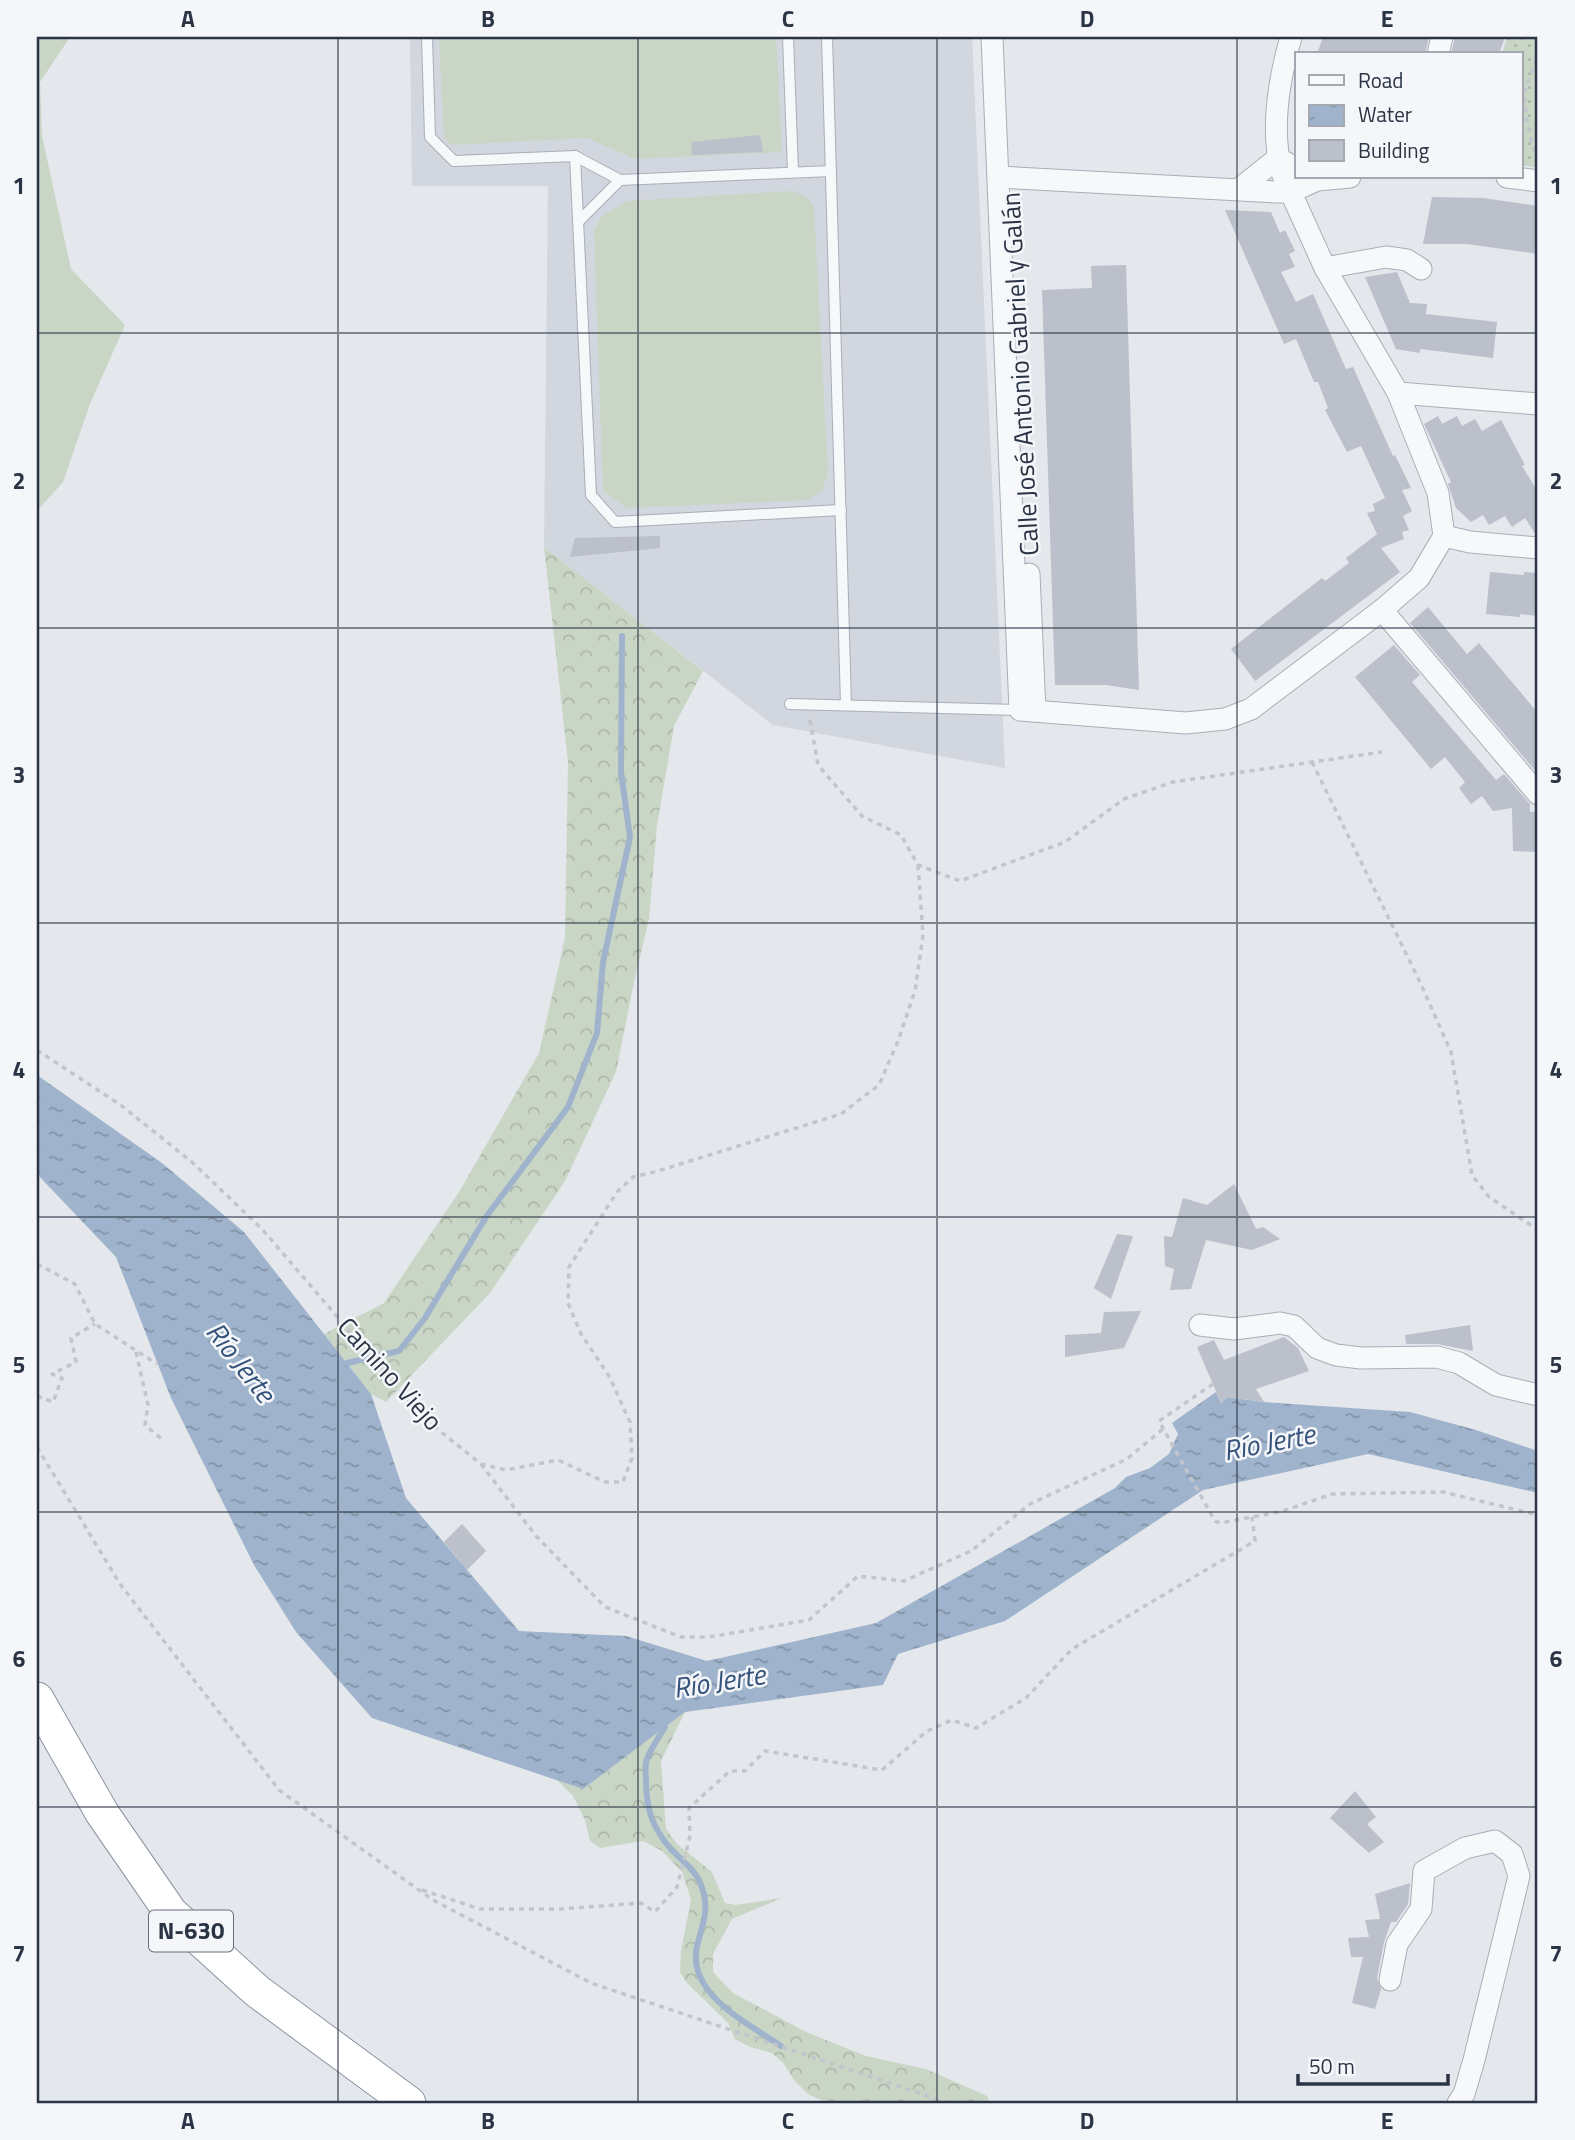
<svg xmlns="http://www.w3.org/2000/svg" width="1575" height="2140" font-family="'Titillium Web',sans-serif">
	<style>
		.built { fill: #d2d6de }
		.grass { fill: #c9d6c5 }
		.forest { fill: url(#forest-crowns) }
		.park { fill: url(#park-dots) }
		.water { fill: url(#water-ripples) }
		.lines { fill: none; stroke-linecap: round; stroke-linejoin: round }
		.stream { stroke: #9fb4cc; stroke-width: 6 }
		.building { fill: #bbc0ca }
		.service-casing { stroke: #a9aeb7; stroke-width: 12 }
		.minor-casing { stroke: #a9aeb7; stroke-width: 23 }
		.trunk-casing { stroke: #8b94a3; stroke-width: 35 }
		.path { stroke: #c2c5cb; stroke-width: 3.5; stroke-dasharray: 5 5; stroke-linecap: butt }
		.service { stroke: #f7f8fa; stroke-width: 10 }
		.minor { stroke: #f7f8fa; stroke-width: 21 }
		.trunk { stroke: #fff; stroke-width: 33 }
		.grid { fill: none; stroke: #2b3445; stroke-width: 2; stroke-opacity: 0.55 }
		.labels { text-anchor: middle; stroke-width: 5; stroke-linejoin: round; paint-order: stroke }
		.shield { fill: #f4f6f9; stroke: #676e7b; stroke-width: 2 }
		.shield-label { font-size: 24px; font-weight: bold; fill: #2b3445 }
		.street-label { font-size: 26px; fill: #2b3445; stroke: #f4f6f9 }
		.water-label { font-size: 28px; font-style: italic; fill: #34527a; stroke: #f4f6f9 }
		.neatline { fill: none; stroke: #2b3445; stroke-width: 2.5 }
		.grid-label { font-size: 23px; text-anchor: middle; font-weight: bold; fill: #2b3445 }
	</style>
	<defs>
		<pattern id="forest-crowns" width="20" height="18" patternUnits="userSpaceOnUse" patternTransform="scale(1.75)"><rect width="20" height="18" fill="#c9d6c5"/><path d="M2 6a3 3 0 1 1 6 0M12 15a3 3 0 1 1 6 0" fill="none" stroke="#adb8ab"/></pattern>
		<pattern id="park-dots" width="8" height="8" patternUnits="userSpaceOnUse" patternTransform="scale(1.75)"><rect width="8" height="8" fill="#c9d6c5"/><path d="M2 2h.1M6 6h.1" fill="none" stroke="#adb8ab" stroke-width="1.8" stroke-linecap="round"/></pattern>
		<pattern id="water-ripples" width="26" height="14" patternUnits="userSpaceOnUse" patternTransform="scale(1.75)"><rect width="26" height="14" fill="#9fb4cc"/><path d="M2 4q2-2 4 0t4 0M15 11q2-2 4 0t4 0" fill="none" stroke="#8293a7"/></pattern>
	</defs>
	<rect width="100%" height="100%" fill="#e4e7ec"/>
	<polygon class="built" points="410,37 972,37 1005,768 773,725 544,547 548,186 412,186"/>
	<g class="grass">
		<polygon points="37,37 70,37 40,82 42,136 71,269 125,325 90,404 63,482 37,511"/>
		<polygon points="439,37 776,37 782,152 635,159 587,138 451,145 444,136"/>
		<polygon points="792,191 809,198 814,209 828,473 822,491 807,500 626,508 603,491 594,230 602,216 628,201"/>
	</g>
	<g class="forest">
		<polygon points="544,547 703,671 674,726 657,826 649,919 634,982 616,1072 565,1181 490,1293 386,1402 371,1394 324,1334 384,1303 459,1192 539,1053 565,938 568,762"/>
		<polygon points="685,1712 661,1761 666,1829 677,1844 712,1872 725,1903 735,1905 782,1898 732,1919 713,1954 713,1972 733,1993 806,2032 866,2056 926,2069 987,2096 990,2103 827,2103 808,2094 794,2080 784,2064 772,2053 750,2047 735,2039 728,2023 686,1982 680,1972 681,1951 691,1900 682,1872 662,1851 643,1841 600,1848 590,1841 585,1820 573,1796 557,1780 583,1789"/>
	</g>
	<polygon class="park" points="1507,37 1538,37 1538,168 1521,165 1521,54 1502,54"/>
	<polygon class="water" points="37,1075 162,1163 244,1232 371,1394 406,1498 519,1631 626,1636 707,1661 876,1623 1115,1488 1126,1477 1150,1468 1169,1454 1178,1434 1172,1423 1216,1392 1221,1403 1227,1397 1264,1402 1410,1412 1476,1430 1538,1451 1538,1493 1368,1454 1203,1490 1005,1621 898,1654 883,1685 685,1712 583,1789 372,1718 296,1632 254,1565 171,1398 116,1257 37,1174"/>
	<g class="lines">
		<g class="stream">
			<polyline points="347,1363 399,1351 425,1318 486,1217 568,1107 597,1033 603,962 630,837 621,772 622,636"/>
			<path d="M665,1727C659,1737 651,1748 647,1759C644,1765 646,1773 646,1780C646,1808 652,1827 670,1848C679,1858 693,1868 699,1880C710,1904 705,1918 698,1942C683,1992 746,2022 781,2046"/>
		</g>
	</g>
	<g class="building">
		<polygon points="1323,37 1429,37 1425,54 1317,54"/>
		<polygon points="1455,37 1505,37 1499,54 1451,54"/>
		<polygon points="760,135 763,152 692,155 691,142"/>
		<polygon points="1432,197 1483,198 1538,206 1538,254 1467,244 1423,244"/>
		<polygon points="1225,210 1271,212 1280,233 1285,230 1295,251 1289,254 1295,267 1281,272 1296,302 1313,294 1346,369 1353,367 1393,456 1395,455 1411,488 1402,490 1412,511 1403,516 1409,530 1402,532 1404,539 1381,548 1400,572 1255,681 1231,649 1322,578 1325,581 1349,563 1346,558 1377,534 1367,513 1375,511 1373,504 1385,498 1361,446 1347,452 1325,410 1328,408 1318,382 1314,382 1296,339 1284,344"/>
		<polygon points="1126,265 1139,690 1106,685 1055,685 1042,290 1092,288 1091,266"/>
		<polygon points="1397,272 1410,303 1427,304 1426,314 1497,322 1493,358 1420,349 1420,353 1396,349 1365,277"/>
		<polygon points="1438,416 1442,424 1457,416 1462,426 1475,419 1482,431 1501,420 1525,465 1522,466 1538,492 1538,535 1536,535 1525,518 1512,527 1505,516 1489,525 1483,515 1471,522 1456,508 1448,484 1451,482 1424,424"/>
		<polygon points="660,536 660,548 570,557 575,538"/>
		<polygon points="1490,572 1524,575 1524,572 1538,573 1538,616 1520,614 1520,617 1486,614"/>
		<polygon points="1428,607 1467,654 1479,643 1538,713 1538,774 1410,623"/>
		<polygon points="1394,645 1420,675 1412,682 1496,780 1504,774 1530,804 1530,812 1538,811 1538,852 1513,851 1512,808 1493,811 1482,796 1471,804 1459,788 1465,782 1445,757 1431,769 1355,677"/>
		<polygon points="1234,1184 1256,1229 1263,1227 1280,1239 1252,1250 1206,1240 1191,1289 1170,1290 1174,1269 1165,1266 1164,1236 1172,1237 1183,1198 1207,1205"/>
		<polygon points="1117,1234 1133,1236 1111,1299 1094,1288"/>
		<polygon points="1141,1311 1124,1348 1065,1357 1065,1335 1101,1333 1104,1312"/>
		<polygon points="1470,1325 1473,1351 1437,1344 1406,1344 1405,1335"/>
		<polygon points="1284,1337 1298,1348 1309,1371 1256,1389 1264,1402 1227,1397 1221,1403 1197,1347 1214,1340 1224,1360"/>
		<polygon points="462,1524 486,1551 467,1570 444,1542"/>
		<polygon points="1355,1791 1376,1817 1367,1824 1384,1842 1369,1853 1330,1818"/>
		<polygon points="1410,1883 1408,1904 1396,1922 1391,1922 1384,1942 1377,1978 1381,1989 1375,2009 1352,2003 1363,1957 1351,1957 1348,1938 1369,1937 1365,1920 1380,1919 1375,1894"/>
	</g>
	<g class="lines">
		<g class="service-casing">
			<g id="service">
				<polyline points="427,37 430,137 454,161 575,156 620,180 831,171"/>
				<polyline points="788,37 793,172"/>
				<polyline points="827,37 846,705"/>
				<polyline points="575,156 591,495 615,522 841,510"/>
				<polyline points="579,221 620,180"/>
				<polyline points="790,704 1020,710"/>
			</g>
		</g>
		<g class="minor-casing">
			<g id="minor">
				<path d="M992,37L1020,710L1186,723L1225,719L1251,709L1382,610L1419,578L1444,536L1438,493L1398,393L1325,268L1282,173C1270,130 1279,79 1291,37"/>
				<polyline points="1438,54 1442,37"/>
				<polyline points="999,177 1275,192 1291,192 1317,180 1350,177"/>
				<polyline points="1507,177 1538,181"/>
				<polyline points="1239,189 1278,158 1297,169"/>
				<polyline points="1325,268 1386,257 1407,260 1421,269"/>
				<polyline points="1398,393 1538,404"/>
				<polyline points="1444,536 1470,542 1538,548"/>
				<polyline points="1029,574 1035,711"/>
				<polyline points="1382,610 1538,794"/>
				<polyline points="1200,1325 1234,1329 1280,1323 1294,1326 1317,1348 1336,1355 1361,1358 1437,1357 1459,1363 1496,1385 1538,1395"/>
				<polyline points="1390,1980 1397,1944 1421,1909 1424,1871 1465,1848 1495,1841 1512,1854 1519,1876 1474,2060 1464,2094 1458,2103"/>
			</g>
		</g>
		<g class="trunk-casing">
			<polyline id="trunk" points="37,1699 102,1813 171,1913 257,1991 409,2103"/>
		</g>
		<g class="path">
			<polyline points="1537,161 1527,123 1524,93 1538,54"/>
			<polyline points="810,720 818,765 862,816 901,835 918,865 960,881 1065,842 1124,799 1173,782 1382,752"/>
			<polyline points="1312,762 1419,980 1451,1052 1472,1175 1489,1197 1538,1230"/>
			<polyline points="37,1050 122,1106 193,1163 262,1229 425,1419 481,1464 506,1470 558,1460 605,1482 623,1482 632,1458 630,1422 609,1376 581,1334 568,1303 569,1267 617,1192 633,1177 658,1171 841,1114 879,1085 898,1041 915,991 923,935 918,865"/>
			<polyline points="37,1264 75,1284 95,1324 157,1364"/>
			<polyline points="136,1352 148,1405 145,1425 163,1440"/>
			<polyline points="1213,1384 1159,1421 1215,1521 1221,1523 1283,1511 1332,1494 1443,1492 1538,1515"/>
			<polyline points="37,1396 53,1402 62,1378 52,1374 76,1362 71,1338 95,1324"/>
			<polyline points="37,1447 120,1584 279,1790 433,1900 591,1983 949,2103"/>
			<polyline points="481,1464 536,1536 605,1607 681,1637 709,1637 809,1620 858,1576 904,1581 971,1551 1030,1504 1127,1459 1164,1428"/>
			<polyline points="422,1890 480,1909 560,1909 641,1903 655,1912 677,1887 690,1836 689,1808 730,1771 745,1771 765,1751 882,1770 927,1731 952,1720 976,1728 1026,1698 1072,1649 1255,1541 1252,1517"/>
		</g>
		<use href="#service" class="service"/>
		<use href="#minor" class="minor"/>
		<use href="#trunk" class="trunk"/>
	</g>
	<path class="grid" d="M338,37V2103M638,37V2103M937,37V2103M1237,37V2103M37,333H1538M37,628H1538M37,923H1538M37,1217H1538M37,1512H1538M37,1807H1538"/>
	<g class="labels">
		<rect class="shield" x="149" y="1910.5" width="84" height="41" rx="5"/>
		<g class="shield-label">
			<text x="191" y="1939">N-630</text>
		</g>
		<g class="street-label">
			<text transform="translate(1020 374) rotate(-93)" y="9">Calle José Antonio Gabriel y Galán</text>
			<text transform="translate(390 1374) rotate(48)" y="9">Camino Viejo</text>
		</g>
		<g class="water-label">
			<text transform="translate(241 1362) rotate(52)" y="10">Río Jerte</text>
			<text transform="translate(1269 1442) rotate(-11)" y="10">Río Jerte</text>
			<text transform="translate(719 1681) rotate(-9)" y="10">Río Jerte</text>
		</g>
	</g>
	<rect width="1575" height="2140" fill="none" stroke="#f4f6f9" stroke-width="77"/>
	<rect x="1295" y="52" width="228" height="126" fill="#f4f6f9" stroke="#a4a8b1" stroke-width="2"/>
	<rect x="1309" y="75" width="35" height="10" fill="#f7f8fa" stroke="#a4a8b1" stroke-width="2"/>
	<text x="1358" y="88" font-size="21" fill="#2b3445">Road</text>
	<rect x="1309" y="105" width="35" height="21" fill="url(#water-ripples)" stroke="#a4a8b1" stroke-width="2"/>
	<text x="1358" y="122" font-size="21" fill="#2b3445">Water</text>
	<rect x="1309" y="140" width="35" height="21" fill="#bbc0ca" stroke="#a4a8b1" stroke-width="2"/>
	<text x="1358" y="158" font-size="21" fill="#2b3445">Building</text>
	<path d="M1298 2074v10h150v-10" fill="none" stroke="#2b3445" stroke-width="3.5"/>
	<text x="1309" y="2074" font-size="21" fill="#2b3445" stroke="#f4f6f9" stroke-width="5" paint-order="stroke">50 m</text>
	<rect x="38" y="38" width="1498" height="2064" class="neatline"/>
	<g class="grid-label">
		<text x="188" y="27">A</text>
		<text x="488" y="27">B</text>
		<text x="788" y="27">C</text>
		<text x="1087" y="27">D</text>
		<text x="1387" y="27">E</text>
		<text x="19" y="194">1</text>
		<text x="1556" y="194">1</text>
		<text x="19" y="489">2</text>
		<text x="1556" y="489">2</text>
		<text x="19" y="783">3</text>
		<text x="1556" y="783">3</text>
		<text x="19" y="1078">4</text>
		<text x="1556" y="1078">4</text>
		<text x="19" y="1373">5</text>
		<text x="1556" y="1373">5</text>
		<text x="19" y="1667">6</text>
		<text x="1556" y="1667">6</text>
		<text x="19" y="1962">7</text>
		<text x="1556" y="1962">7</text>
		<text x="188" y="2129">A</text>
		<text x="488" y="2129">B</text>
		<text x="788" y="2129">C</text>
		<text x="1087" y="2129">D</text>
		<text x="1387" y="2129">E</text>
	</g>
</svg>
